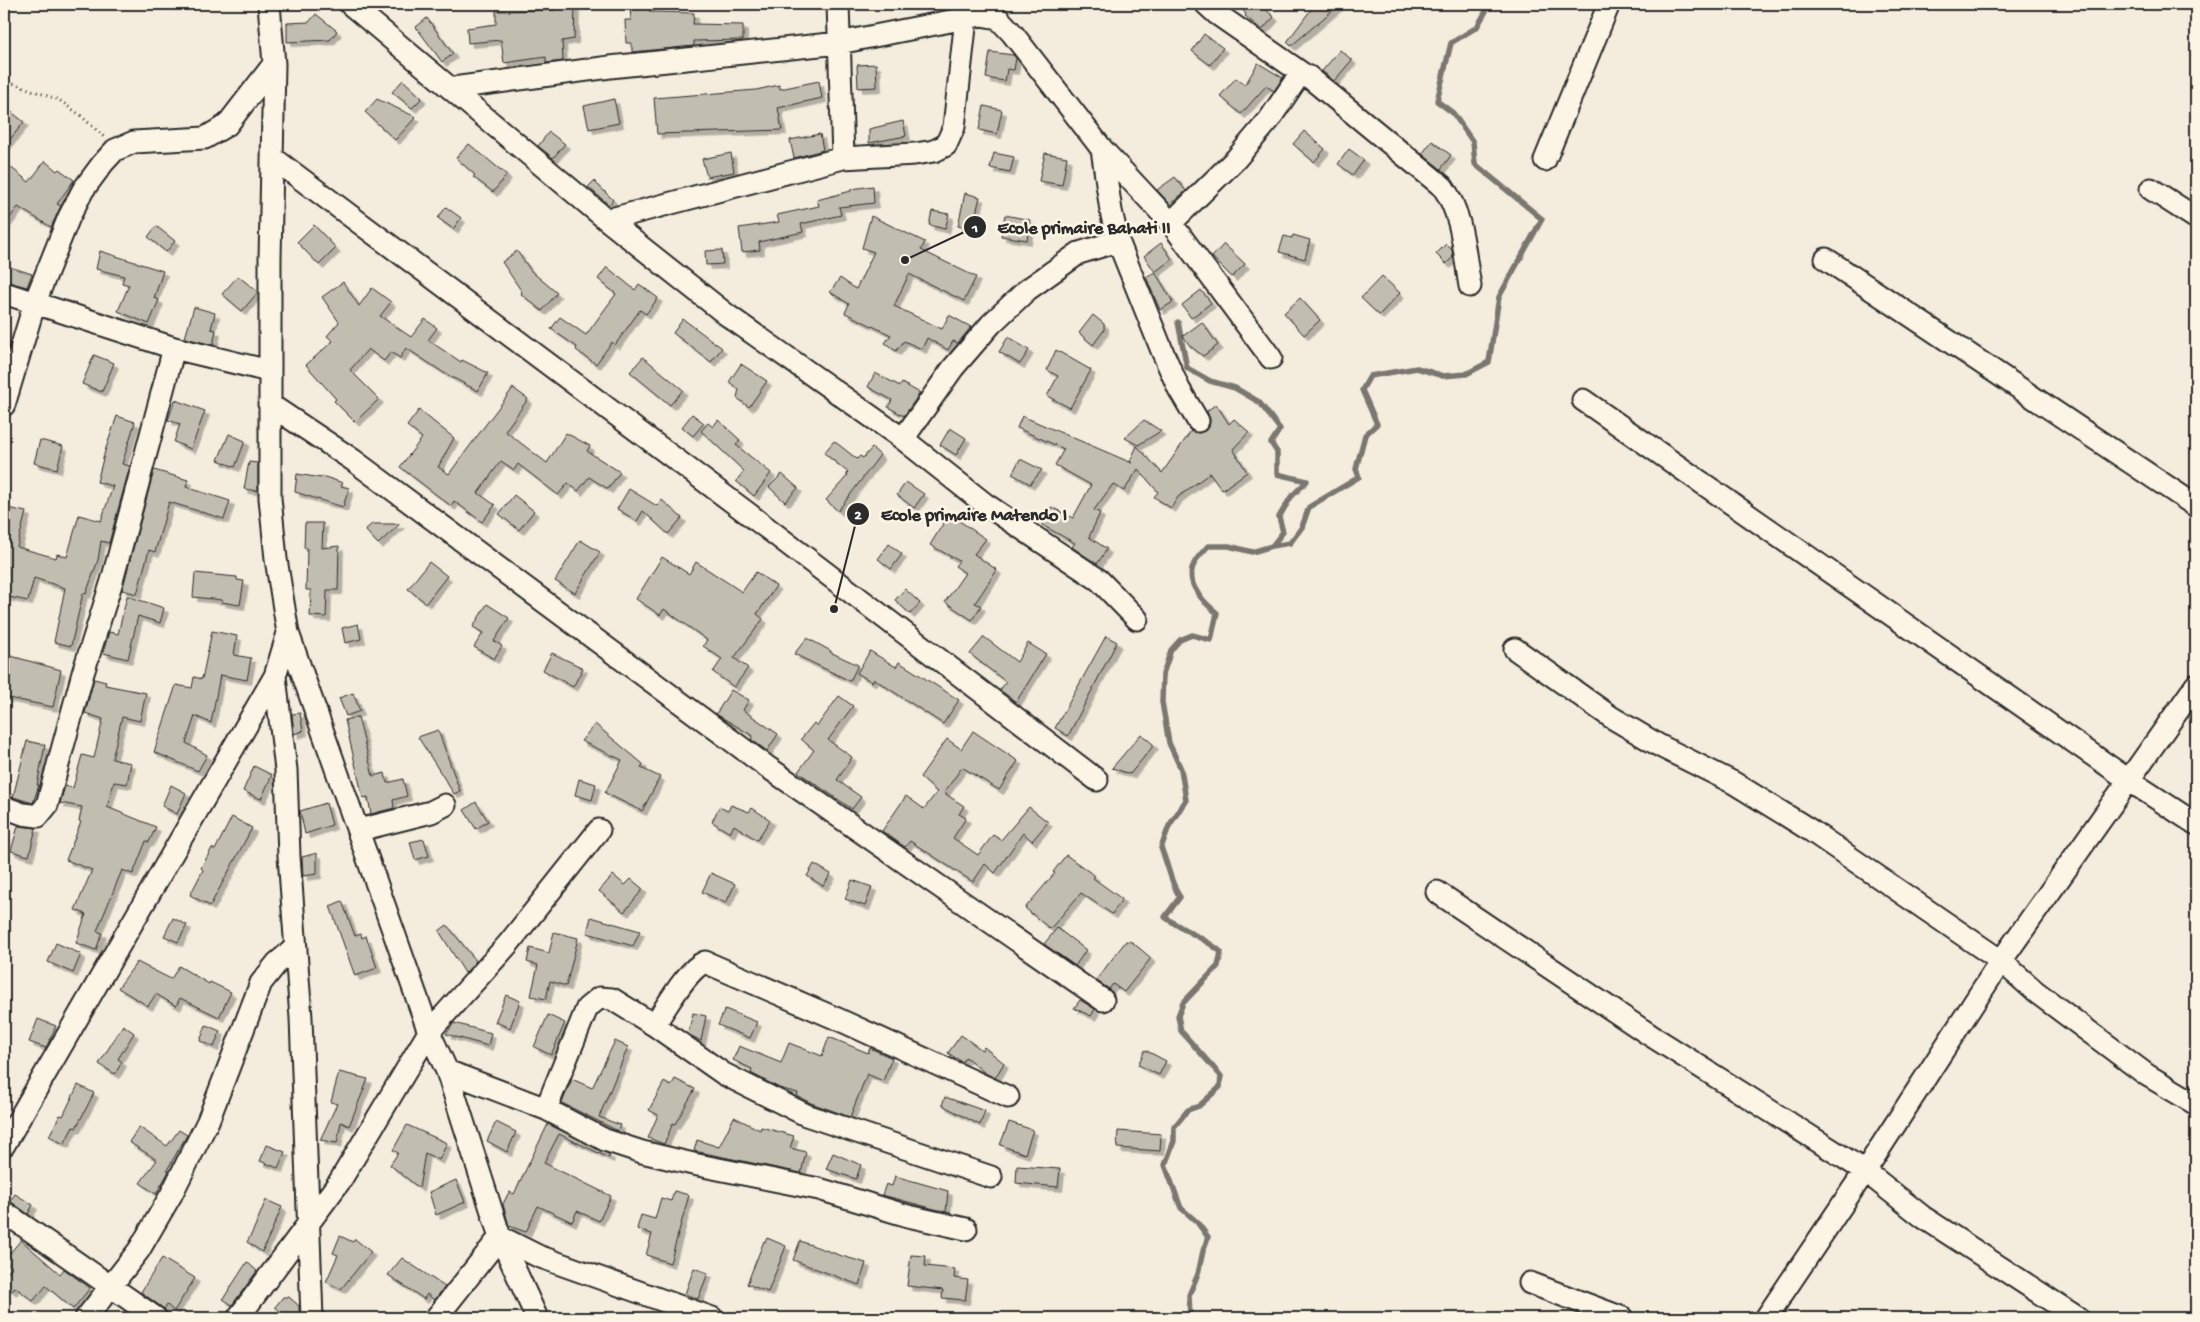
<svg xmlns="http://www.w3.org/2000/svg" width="2200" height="1322" viewBox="0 0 2200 1322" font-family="'Gochi Hand',sans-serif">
  <defs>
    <filter id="shadow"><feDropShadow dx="4.5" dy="4.5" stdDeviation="0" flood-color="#0004"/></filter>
  </defs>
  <rect width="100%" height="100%" fill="#f4edde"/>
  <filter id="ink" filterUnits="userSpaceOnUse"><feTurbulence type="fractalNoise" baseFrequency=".02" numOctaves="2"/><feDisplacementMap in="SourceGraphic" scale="10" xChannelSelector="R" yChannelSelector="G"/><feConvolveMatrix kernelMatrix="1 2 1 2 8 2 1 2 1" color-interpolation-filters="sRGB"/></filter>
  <g filter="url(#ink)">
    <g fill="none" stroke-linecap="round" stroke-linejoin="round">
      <path stroke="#7a7771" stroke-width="5.5" d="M1178 322 1187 368 1210 381 1235 388 1259 402 1280 429 1271 443 1277 452V474L1307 481 1291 497 1279 517 1283 532 1272 546 1252 552 1229 546H1208C1204 551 1198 556 1195 562 1183 582 1202 601 1217 613L1211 640 1192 635 1180 640 1171 650 1163 674 1162 702 1169 743 1181 769 1186 800 1169 826 1161 848C1167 861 1172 887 1180 897L1165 917C1183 931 1204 937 1221 952L1218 966 1183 1003 1178 1016 1181 1031 1221 1076 1220 1087 1199 1106 1188 1110 1174 1127V1141L1165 1165 1181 1208 1197 1222 1208 1237 1203 1251 1198 1274 1189 1295 1190 1318
        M1272 546 1290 543 1302 527 1309 507 1359 477 1356 469 1365 435 1377 424 1362 390 1370 376 1417 368 1443 376 1466 374 1489 362 1499 297 1542 219 1475 164 1473 142 1453 113 1437 101 1451 43 1477 27 1490 4"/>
    </g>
    <path fill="#c2bdb1" stroke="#2b2b2b" filter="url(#shadow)" d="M554 4H575L574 39 562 41 563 61 546 63V57L504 63 501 40 468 43 467 28 496 24V11L554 10Z
      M650 4V12L694 13 693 24 743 25V40L694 41V46L632 52V43H626L625 20H631L630 6Z
      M1240 4H1260L1274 17 1262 30 1245 16 1246 15Z
      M1315 4H1340L1291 46 1287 42Z
      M316 14 337 31 330 40 287 42V23L309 22Z
      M427 18 453 54 442 62 416 27Z
      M1204 34 1223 48 1210 65 1192 51Z
      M1340 50 1352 60 1334 81 1322 71Z
      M990 52 1013 55 1016 58 1014 70 1007 69 1005 81 986 78Z
      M1258 63 1283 78 1274 91 1266 86 1241 114 1220 96 1236 78 1245 85Z
      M876 64 877 87 858 88 857 65Z
      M403 80 422 98 412 108 392 92Z
      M819 81 822 98 778 108 782 130 657 134 654 98 756 90 779 85 780 89Z
      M377 99 416 117 395 140 365 112Z
      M614 99 619 123 589 129 584 106Z
      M4 106 24 122 4 147Z
      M984 106 1002 110 997 134 979 130Z
      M903 121 906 136 869 143V129Z
      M1304 131 1325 149 1314 162 1293 144Z
      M549 132 565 144 553 158 538 146Z
      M820 134 823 150 794 158 790 140Z
      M1432 141 1451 155 1441 169 1422 154Z
      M469 144 507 175 493 192 473 177 475 175 456 158Z
      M1349 149 1364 160 1353 175 1338 164Z
      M731 153 734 172 707 177 702 159Z
      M994 153 1014 157 1010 172 990 168Z
      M1045 153 1067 157 1062 185 1039 181Z
      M45 161 57 171 59 169 74 180 57 204 61 206 51 227 18 207 4 225V162L29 182Z
      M1175 177 1186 191 1170 204 1157 190Z
      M594 181 613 200 609 205 588 187Z
      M873 186 874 203 839 207 841 215 801 224 803 232 759 242 760 250 742 252 739 228 779 222 777 215 819 206 817 200 851 191V189Z
      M965 193 980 197 972 230 958 226Z
      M446 207 461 218 453 229 438 218Z
      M932 211 949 214 945 229 929 225Z
      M1005 215 1030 220 1027 240 1001 236Z
      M871 216 925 242 921 250 976 277 964 301 909 274 894 306 942 329 949 315 971 327 958 343 953 341 948 350 927 338 922 349 904 341 896 351 885 343 891 335 845 313 849 304 830 292 840 278 856 289 874 252 862 248Z
      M314 225 336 248 319 265 297 242Z
      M156 226 175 241 166 252 148 237Z
      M1293 235 1310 240 1305 259 1279 252 1284 236 1292 238Z
      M1161 243 1172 259 1155 272 1144 256Z
      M1224 244 1245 264 1232 277 1212 257Z
      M1446 244 1452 250 1453 257 1446 264 1436 254Z
      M722 250 723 264 706 265 705 251Z
      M100 251 163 271 154 298 159 300 149 324 118 311 129 285 122 283 124 276 96 269Z
      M517 251 531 271 557 293 542 311 521 294 522 292 502 262Z
      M4 265 32 274 27 287 4 281Z
      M607 267 635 290 639 284 658 298 646 314 640 310 615 345 612 342 596 364 576 350 577 347 551 329 560 317 586 335 616 294 598 279Z
      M1155 272 1173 302 1160 310 1146 277Z
      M238 276 258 292 242 311 222 294Z
      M1382 276 1400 293 1379 315 1361 298Z
      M343 282 359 306 372 288 391 302 380 316 411 337 425 319 437 328 428 340 461 362 462 360 488 373 478 391 444 373 406 348 400 358 391 352 384 361 368 349 350 370 379 399 355 422 334 401 336 399 306 365 333 341 327 336 339 322 322 297Z
      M1201 290 1211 303 1191 318 1182 305Z
      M1300 298 1320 320 1304 335 1284 313Z
      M194 307 215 313 211 329 216 330 213 345 185 338Z
      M1093 315 1104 324V330L1093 345 1079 333Z
      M683 319 722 348 711 362 673 333Z
      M1202 322 1218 345 1203 356 1190 346 1183 336Z
      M1008 337 1029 350 1020 364 999 352Z
      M1056 350 1091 370 1070 408 1047 396 1058 376 1047 370Z
      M94 355 114 363 102 392 82 384Z
      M643 357 683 390 670 405 630 372Z
      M741 364 767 381 749 407 737 398 739 389 729 382Z
      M875 373 900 386 902 383 920 393 904 416 888 407 892 400 868 387Z
      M513 388 528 399 505 431 547 463 566 433 590 446 587 451 620 472 608 489 589 477 578 491 568 483 558 495 518 464 514 470 501 461 478 493 495 505 482 522 454 501 451 506 400 467 422 438 407 426 419 410 454 438 438 467 449 474Z
      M175 400 205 411 191 449 174 442 180 424 168 420Z
      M1216 404 1229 424 1234 419 1249 432 1233 449 1247 472 1222 490 1210 473 1178 497 1171 508 1154 497 1158 492 1138 469 1124 491 1113 484 1094 510 1100 513 1089 537 1107 549 1097 564 1072 547 1075 543 1042 525 1051 507 1073 518 1091 485 1055 465 1064 449 1017 428 1022 416 1132 463 1130 461 1137 446 1162 473 1191 431 1199 433 1209 428 1210 420 1207 411Z
      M692 414 704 423 693 436 682 427Z
      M117 416 135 422 122 464 130 466 109 543 101 541 98 560 86 594 83 593 71 646 54 642 65 588 34 578 28 601 4 596V507L26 512 17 547 56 558 57 554 67 557 79 515 101 521 113 486 97 482 105 451Z
      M718 420 740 440 736 445 771 473 754 496 736 481 744 471 701 431 708 423 713 427Z
      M1144 420 1161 431 1138 445 1125 438Z
      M950 428 966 438 956 455 940 445Z
      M229 434 245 441 235 467 218 460Z
      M40 440 63 446 57 469 34 463Z
      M834 441 857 459 860 456 863 458 872 448 880 455 838 511 826 500 848 475 846 474 848 472 824 453Z
      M1020 459 1042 470 1030 484 1012 474Z
      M249 462 258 463V491L244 489Z
      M154 470 188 480 186 487 230 501 224 519 169 502 155 552 149 550 137 594 122 590Z
      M297 474 321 478 322 476 343 483 341 486 349 488 343 507 295 492Z
      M782 474 798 488 785 502 769 487Z
      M906 482 924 494 914 508 897 495Z
      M629 489 657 506 662 500 682 518 668 534 643 511 637 521 617 509Z
      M514 495 534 511 519 530 499 514Z
      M949 514 986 539 974 554 997 570 975 603 981 606 972 620 945 602 965 573 955 566 959 561 930 545Z
      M305 523H323L322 548 339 546 338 590H327L326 617 310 616 311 590H306L307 548H304Z
      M372 524H400L378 544 365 530Z
      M580 540 600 552 575 593 555 581Z
      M889 544 902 554 891 569 878 559Z
      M662 557 689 574 696 562 742 592 756 572 776 586 757 614 763 619 734 658 748 668 734 687 713 672 722 659 703 646 707 640 664 609 660 615 636 599Z
      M429 562 447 576 426 603 408 589Z
      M195 573 237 577V580L244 581 240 605 221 602 222 600 193 597Z
      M905 589 920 603 910 614 895 600Z
      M127 596 164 608 160 623 138 616 128 659 103 653 109 632 118 634Z
      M487 604 509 618 494 641 502 646 494 659 474 647 483 633 473 627Z
      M358 624 361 639 345 643 342 628Z
      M212 631 237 636 234 655 251 658 247 680 220 675 211 723 195 716 186 743 207 755 198 771 154 752 176 685 192 688 194 677 202 679Z
      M1106 636 1117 642 1068 736 1055 728Z
      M984 637 1017 662 1028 643 1046 654 1016 702 1000 690 1006 682 970 654Z
      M807 638 831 651 830 652 858 665 850 681 794 654Z
      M870 651 896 667 899 662 959 700 943 724 874 679 872 682 857 673Z
      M552 653 583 668 573 687 543 670Z
      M4 654 61 670 53 707 4 697Z
      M94 679 106 682 105 685 146 693 140 721 122 717 112 759 131 763 127 784 114 782 107 807 156 827 149 842 146 841 133 874 122 870 97 931 102 933 96 950 76 943 86 914 75 910 92 870 66 860 81 822 79 821 82 807 60 803 65 786 73 788 82 755 94 758 103 719 85 713Z
      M731 690 749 700 743 710 778 734 767 751 751 739 753 736 716 714Z
      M353 693 360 711 346 716 339 698Z
      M839 696 853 706 828 740 852 757 837 780 861 797 852 809 798 772 814 750 801 739 814 723 817 726Z
      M300 713 303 731 294 734 292 714Z
      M358 717 373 776 385 773 387 783 403 779 407 796 393 800 394 808 371 814 368 797 363 798 345 720Z
      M595 724 643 764 641 768 660 777 642 811 605 793 622 760 581 741Z
      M438 730 460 791 454 794 418 737Z
      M973 731 1018 761 999 790 962 767 944 793 964 806 959 814 966 818 953 838 978 855 993 835 1001 840 1029 807 1048 822 1032 841 1023 833 995 873 985 864 973 882 910 841 905 847 882 831 906 796 924 809 937 792 920 777 947 739 961 749Z
      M1141 734 1154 745 1130 774 1112 768Z
      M27 741 45 745 37 785H39L33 803 13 797Z
      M254 766 272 775 261 799 243 791Z
      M579 779 596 784 592 800 575 795Z
      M171 785 186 793 177 814 162 806Z
      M476 802 488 821 476 829 464 810Z
      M326 803 332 825 305 834 300 811Z
      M731 805 749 812 752 808 770 820 757 840 734 825 730 833 712 822 719 807 728 811Z
      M232 817 252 828 210 906 190 895 203 870 201 868 212 848 215 850Z
      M18 826 36 828 29 856 11 851Z
      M424 839 429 856 415 860 410 842Z
      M317 853V874L303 876 302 857Z
      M1066 855 1095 876 1093 878 1122 899 1112 914 1081 893 1050 929 1025 908 1055 873 1053 872Z
      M814 864 831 874 823 886 807 876Z
      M711 873 735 884 726 903 702 892Z
      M613 875 625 885 631 879 643 889 624 912 599 891Z
      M852 880 872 887 865 906 845 899Z
      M342 901 355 936 361 934 362 938 366 936 377 968 355 976 330 906Z
      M591 917 640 931 633 946 587 933Z
      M173 918 187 925 178 942 164 936Z
      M447 925 476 961 465 973 439 931Z
      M1057 928 1086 950 1075 966 1044 944Z
      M554 932 578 938 566 986 550 981 546 999 531 996 538 965 527 962 530 948 549 953Z
      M1126 941 1132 942 1151 958 1124 992 1113 984 1109 989 1096 980Z
      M56 943 81 954 73 973 48 962Z
      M137 962 171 979 179 966 209 984 210 982 231 992 219 1017 180 998 176 1006 156 994 148 1006 118 988Z
      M506 995 520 1001 510 1028 495 1022Z
      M1080 1000 1095 1009 1091 1016 1074 1008Z
      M725 1009 757 1022 750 1038 718 1025Z
      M693 1013 706 1016 701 1041 688 1034Z
      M548 1015 565 1023 551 1055 534 1047Z
      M38 1019 56 1026 46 1048 29 1042Z
      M454 1023 491 1033 488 1046 446 1034Z
      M123 1025 134 1033 118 1059 122 1062 115 1074 99 1064Z
      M206 1025 220 1031 214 1047 200 1041Z
      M961 1035 982 1050 984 1047 1004 1063 995 1078 985 1073 966 1057 962 1062 948 1053Z
      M829 1037 868 1053 870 1048 892 1058 883 1081 867 1074 850 1117 811 1103 797 1096 798 1093 779 1088 751 1073 752 1069 733 1060 739 1046 781 1063 789 1043 822 1056Z
      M615 1041 628 1047 599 1117 620 1125 618 1131 562 1103 572 1079 592 1088Z
      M1145 1050 1166 1061 1159 1075 1138 1065Z
      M339 1072 368 1079 349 1126 341 1122 337 1143 320 1140 337 1104 331 1102Z
      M675 1079 695 1089 675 1124 673 1123 664 1144 648 1138 658 1115 649 1110 664 1082 671 1086Z
      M78 1085 94 1093 76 1128 73 1127 64 1144 49 1136 60 1115 63 1116Z
      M945 1097 985 1111 980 1125 942 1105Z
      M734 1117 760 1130 761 1127 794 1136 790 1148 806 1152 801 1173 694 1151 697 1140 719 1147Z
      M496 1122 516 1132 507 1152 487 1141Z
      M1009 1122 1033 1130 1025 1154 1000 1145Z
      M548 1124 610 1155 609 1158 559 1134 544 1163 611 1196 599 1221 577 1211 572 1222 538 1206 526 1232 509 1226 503 1204 509 1192 514 1194Z
      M407 1125 447 1143 439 1160 425 1153 419 1188 390 1165 398 1153 393 1150Z
      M139 1127 167 1146 179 1130 187 1135 167 1170 169 1171 156 1194 140 1183 157 1160 129 1142Z
      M1118 1131 1161 1134 1160 1151 1117 1148Z
      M267 1145 285 1152 278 1168 260 1161Z
      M833 1153 861 1165 856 1179 826 1169Z
      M1017 1166 1060 1169 1058 1187 1016 1183Z
      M895 1176 948 1191 946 1212 882 1195 886 1184 892 1186Z
      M456 1180 465 1202 436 1215 429 1192Z
      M674 1191 689 1195 670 1263 646 1255 652 1234 637 1229 641 1215 655 1219 661 1198 671 1201Z
      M15 1194 33 1205 28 1214 10 1201Z
      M266 1200 282 1207 262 1252 247 1242 253 1231Z
      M340 1236 353 1242 355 1239 371 1252 341 1289 326 1282 338 1255 333 1253Z
      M767 1238 786 1246 768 1292 747 1284 764 1241 765 1242Z
      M21 1240 60 1274 64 1269 90 1288 73 1309 46 1286 33 1301 15 1287 12 1291 4 1284V1277L12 1267 4 1260Z
      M800 1241 842 1256 866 1263 859 1285 793 1260Z
      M911 1255 926 1256 925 1266 955 1269 954 1278 968 1280 965 1300 942 1298 943 1290 907 1286Z
      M162 1258 195 1278 174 1311 167 1305 164 1309 141 1292Z
      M402 1258 445 1287 434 1300 427 1294 424 1299 388 1275Z
      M247 1262 257 1271 232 1305 223 1299Z
      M694 1268 708 1273 698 1299 685 1294Z
      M283 1297H289L299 1306V1312L294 1318H288L275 1307Z"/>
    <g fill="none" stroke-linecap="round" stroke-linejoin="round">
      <defs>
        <path id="street" d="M269 4 274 64 270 259V498L276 559 288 633 429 1032 447 1071 500 1237 537 1318
          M350 4 607 220 727 315 903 439 985 504 1099 580 1137 619
          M838 4 843 158
          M1206 4 1217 14 1303 74
          M453 88 610 67 839 43 981 15 998 18 1012 33 1102 149 1171 223 1271 358
          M1102 149 1111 211 1118 241 1163 353 1179 389 1198 421
          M273 158 746 512 1097 780
          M1545 160 1609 4
          M2151 189 2196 218
          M607 220 843 158 915 154 934 151 946 145 954 127 966 18
          M1171 223 1236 159 1269 120 1298 77 1303 74 1309 77 1443 187C1463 215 1464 253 1470 286
          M1826 259 2196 506
          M4 293 174 348 269 371
          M1583 400 2130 781 2196 824
          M269 404 353 460 766 766 1103 1000
          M4 405 35 302 69 217 83 190 103 163 115 150 134 142 205 138 227 125 274 64
          M903 439 953 368 991 324 1027 290 1079 253 1118 241
          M1515 649 1611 717 1660 746 1734 783 1810 830 2001 961 2036 992 2147 1075 2196 1104
          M275 676 286 770 289 856 301 1018 312 1318
          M4 807 23 814 38 816 47 805 83 673 112 581 174 348
          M359 830 431 812 445 805
          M1437 892 1650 1035 1865 1171 1923 1217 2078 1318
          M654 1025C666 1008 687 969 705 962L842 1021 1008 1097
          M447 1071 546 1109 605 1140 642 1152 693 1164 819 1189 908 1216 966 1229
          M546 1109 587 1008 599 998 612 999 654 1025 724 1074 806 1115 991 1177
          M4 1145 275 676 288 633
          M4 1212 156 1318
          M1530 1283 1623 1318
          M86 1318 139 1250 171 1195 208 1121 261 983 277 963 296 947
          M238 1318 340 1181 429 1032 509 943 599 830
          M436 1318 500 1237 538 1256 712 1318
          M1766 1318 1865 1171 2001 961 2196 685"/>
      </defs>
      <use href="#street" stroke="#2b2b2b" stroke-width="25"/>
      <path stroke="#2b2b2b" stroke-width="3" stroke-dasharray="1 4" stroke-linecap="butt" d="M4 80 59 100 80 115 104 137"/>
      <use href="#street" stroke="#fcf5e5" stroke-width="21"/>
    </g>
  </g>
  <path fill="none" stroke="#2b2b2b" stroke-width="2" d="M905 260L975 227M834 609L858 514"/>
  <g fill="#2b2b2b" stroke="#fcf5e5" stroke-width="2">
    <circle cx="905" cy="260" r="5"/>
    <circle cx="834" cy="609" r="5"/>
    <circle cx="975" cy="227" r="12"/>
    <circle cx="858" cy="514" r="12"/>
  </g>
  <g font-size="15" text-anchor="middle" font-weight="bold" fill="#fff">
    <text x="975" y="232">1</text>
    <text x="858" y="519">2</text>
  </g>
  <g font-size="18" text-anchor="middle" font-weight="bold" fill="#2b2b2b" stroke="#fcf5e5" stroke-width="5" stroke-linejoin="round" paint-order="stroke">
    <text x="1084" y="233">Ecole primaire Bahati II</text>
    <text x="974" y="520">Ecole primaire Matendo I</text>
  </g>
  <rect width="2200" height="1322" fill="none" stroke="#fcf5e5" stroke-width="20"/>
  <rect x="10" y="10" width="2180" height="1302" fill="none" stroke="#2b2b2b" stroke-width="2" filter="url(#ink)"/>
</svg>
